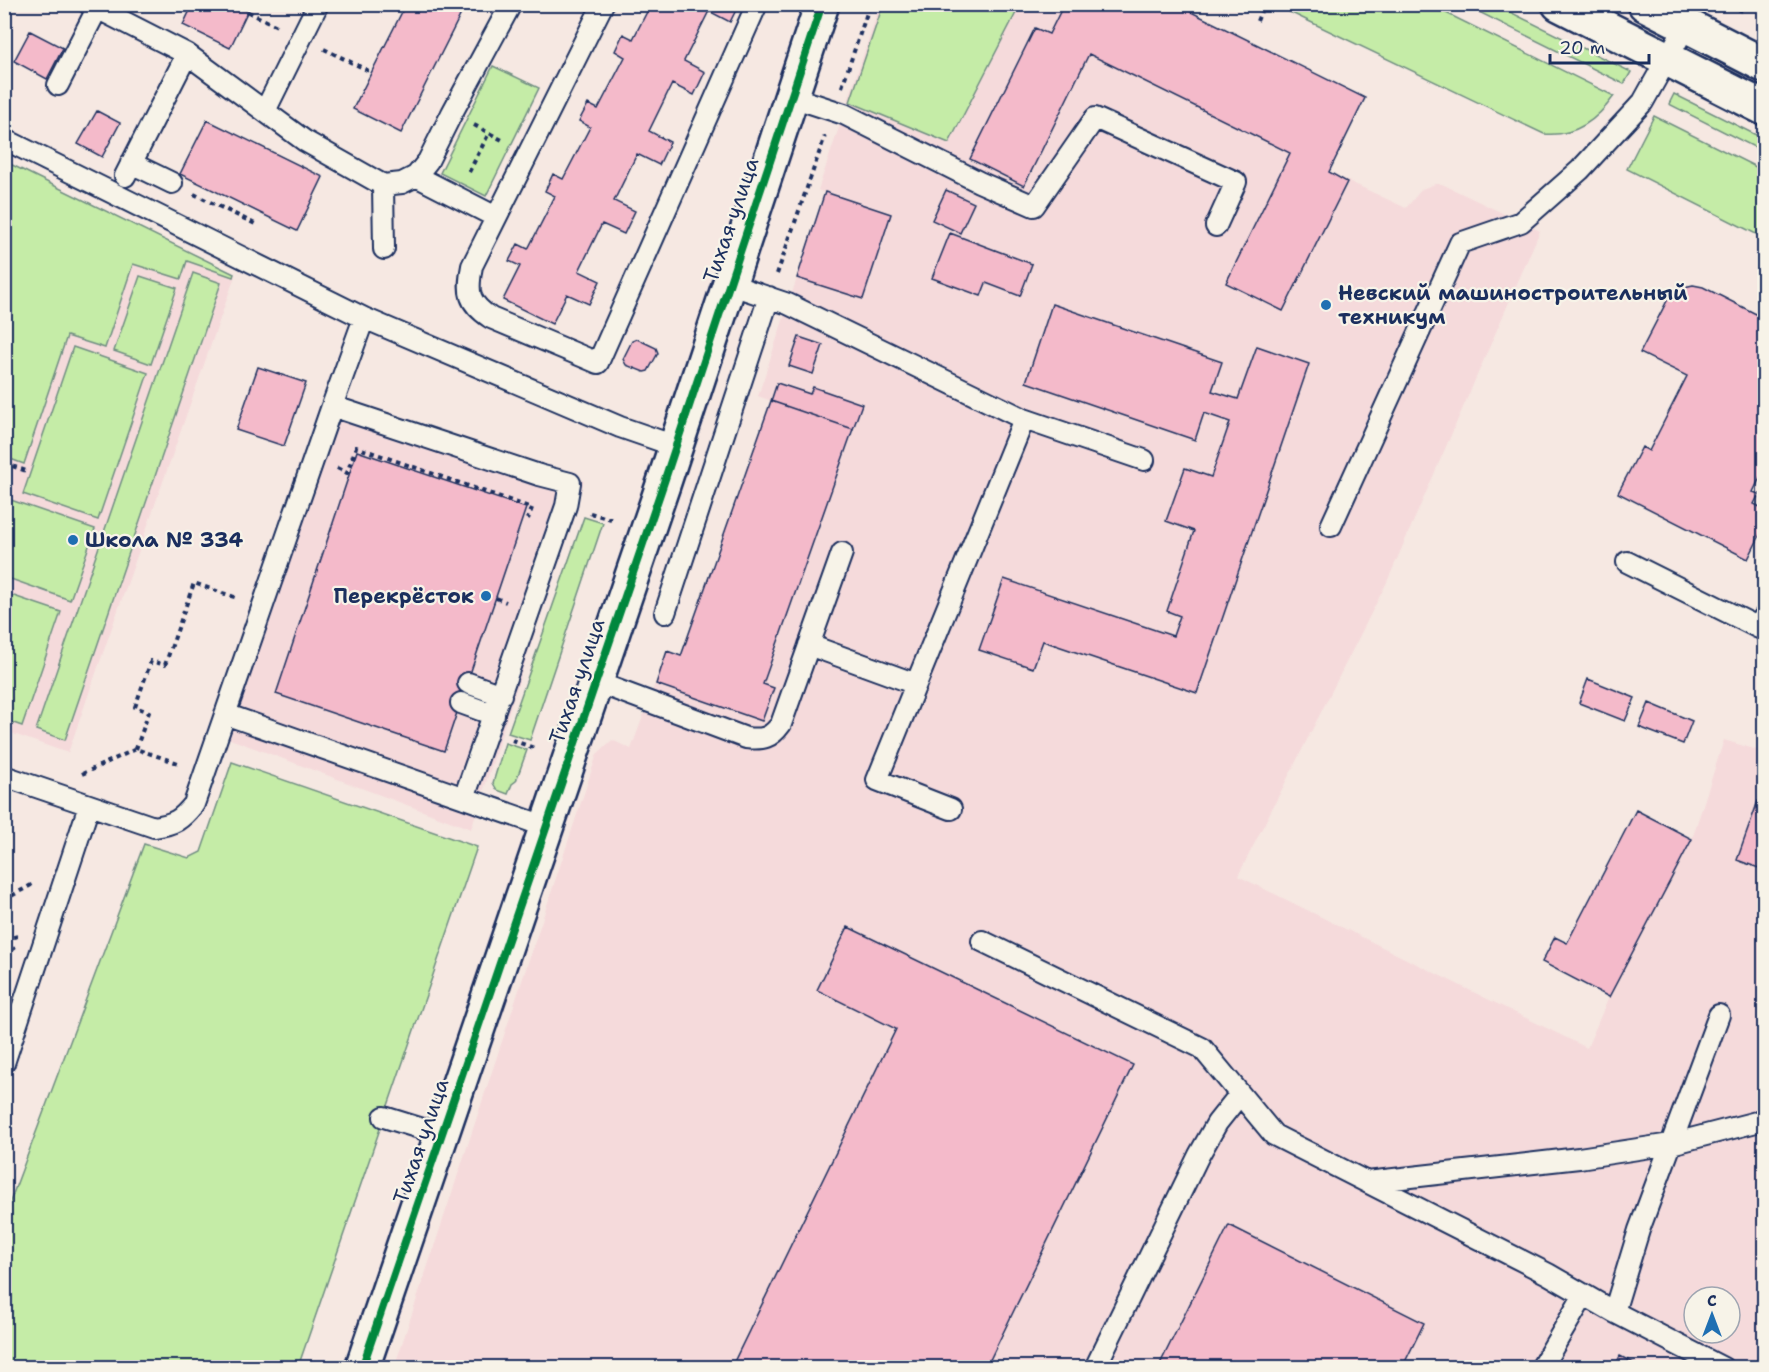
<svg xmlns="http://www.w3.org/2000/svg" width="1769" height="1372" viewBox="0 0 1769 1372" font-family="'Shantell Sans',sans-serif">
  <rect width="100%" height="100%" fill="#f6e8e2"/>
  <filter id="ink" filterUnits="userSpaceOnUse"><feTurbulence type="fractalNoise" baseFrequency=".0167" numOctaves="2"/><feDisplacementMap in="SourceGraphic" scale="12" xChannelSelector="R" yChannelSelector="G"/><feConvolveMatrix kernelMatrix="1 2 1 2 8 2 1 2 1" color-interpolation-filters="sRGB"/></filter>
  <g filter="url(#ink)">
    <path fill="#f5dadb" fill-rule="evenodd" d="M880 5H1175L1365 98 1329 172 1406 208 1422 189 1435 184H1442L1540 231 1387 582 1238 876 1587 1048 1609 997 1692 839 1724 740 1764 752V1367L394 1368 597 754 612 740 631 749 667 651 681 656 771 401 758 396 825 193 818 190ZM1694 1297H1730V1333H1694Z
      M4 162 235 276 68 753 5 731Z
      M326 397 584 481 471 829 214 733Z"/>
    <path fill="#c5eca7" stroke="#708e82" stroke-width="1.5" d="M883 5H1020L949 143 850 102Z
      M1275 5H1430L1614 96C1597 120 1574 137 1544 134Z
      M1465 5H1496L1631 72 1624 84Z
      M493 66 539 88 486 196 440 173Z
      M1674 94 1764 139V152L1669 104Z
      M1654 116 1764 171V238L1627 169Z
      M4 161 234 274 233 277 187 261 181 279 133 264 105 348 67 336 24 464 5 457Z
      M193 273 221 283 65 740 36 730Z
      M140 276 177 288 151 364 114 351Z
      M73 347 148 373 98 520 23 494Z
      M5 498 95 529 70 600 5 577Z
      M584 517 603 523 530 740 508 733Z
      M5 593 61 612 22 726 5 720Z
      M505 743 527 750 516 781 512 784 508 794 497 790 493 783Z
      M232 762 477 847 298 1367H5L4 1218 144 844 189 858 201 852Z"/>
    <path fill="#f4baca" stroke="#1b2f5e" stroke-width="1.5" d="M193 4H251L230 48 183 25Z
      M406 4H466L401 133 353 109Z
      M651 4H739L730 22 709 11 684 61 705 72 694 95 672 84 649 131 670 142 659 165 637 154 614 201 635 211 624 234 602 224 579 271 600 281 589 304 567 294 552 324 503 300 520 266 509 261 518 244 528 249 555 196 545 191 553 174 563 179 590 127 579 121 588 104 598 109 625 57 615 51 623 34 633 39Z
      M1064 4H1175L1365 98 1329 172 1347 182 1283 311 1226 283 1290 153 1089 54 1024 186 970 159 1035 28 1049 34Z
      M30 31 63 48 47 79 14 61Z
      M97 111 120 123 102 157 78 144Z
      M207 120 323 177 297 231 180 174Z
      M946 190 974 203 960 233 932 220Z
      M825 192 891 214 863 299 797 278Z
      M950 233 1032 264 1020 296 986 283 981 296 932 278Z
      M1693 285 1703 287 1764 318V469L1753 492 1759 494 1754 504 1764 509V527L1748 559 1618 493 1642 447 1649 451 1687 376 1640 353 1669 297 1684 287Z
      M1052 304 1222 362 1212 391 1238 399 1257 346 1309 364 1197 693 1043 641 1033 668 979 650 1004 579 1173 636 1180 616 1167 611 1194 531 1166 521 1185 468 1211 477 1230 422 1204 413 1195 440 1026 382Z
      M799 337 823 345 813 374 789 366Z
      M637 339 656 348 658 353 648 371 644 372 626 365 623 359 632 341Z
      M258 367 306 383 284 446 236 430Z
      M777 383 810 394 813 387 862 404 853 429 771 401Z
      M771 401 853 429 763 684 774 688 762 721 656 684 667 651 681 656Z
      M357 451 526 508 444 751 276 694Z
      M1588 679 1635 698 1625 721 1579 703Z
      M1649 703 1692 721 1683 744 1639 727Z
      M1758 801 1764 803V870L1737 860Z
      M1636 810 1692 839 1609 997 1542 962 1555 937 1567 943Z
      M848 927 1133 1065 986 1368H731L896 1029 817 990Z
      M1229 1225 1424 1323 1402 1368H1158Z
      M1620 1356 1643 1368H1614Z"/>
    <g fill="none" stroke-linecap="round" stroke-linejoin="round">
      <defs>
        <path id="lane" d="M89 4 187 54 305 141 383 185 402 183 416 176 428 161 452 113 511 4
          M603 4 472 266C467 293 468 303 491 318L598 363 757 4
          M58 85 97 9
          M792 97 844 114 979 182 1034 206 1095 118 1236 182 1216 226
          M265 111 318 4
          M4 139 364 318 332 406
          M131 163 172 183
          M125 176 187 54
          M416 176 496 217
          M383 185 384 249
          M729 284 788 304 1024 419 1144 460
          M364 318 620 427 675 446
          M1331 526 1460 243 1521 222 1580 170 1643 102 1686 25
          M1627 562 1759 628 1764 617
          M665 613 769 297
          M809 645 916 684
          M596 682 746 738C763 740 771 738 781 724L842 553
          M468 683 501 695
          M461 703 494 715
          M225 714 547 827
          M4 776 154 827C175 824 181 820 194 804L332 406 539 475 570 483 566 506 464 798
          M951 809 877 780 1024 419
          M982 941 1202 1048 1274 1135 1548 1274 1614 1312 1723 1368
          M4 1063 89 806
          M384 1117 442 1135
          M1367 1182 1579 1158 1671 1144 1764 1120
          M1614 1312 1639 1230 1719 1015
          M1095 1368 1199 1155 1217 1123 1240 1094
          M1541 1368 1584 1295"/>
        <path id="street" d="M362 1368 664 482 822 4"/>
        <path id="secondary" d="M1559 4 1764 108
          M1645 4 1764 65"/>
      </defs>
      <use href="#lane" stroke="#1b2f5e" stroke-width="24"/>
      <use href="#street" stroke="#1b2f5e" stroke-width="38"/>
      <use href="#secondary" stroke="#1b2f5e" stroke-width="38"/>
      <path stroke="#1b2f5e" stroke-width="4" stroke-dasharray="4.5 4.5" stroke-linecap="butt" d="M248 12 277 26
        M1740 12 1742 4
        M1257 21 1264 4
        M324 49 371 72
        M842 87 870 4
        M474 125 504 141
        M469 172 489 133
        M194 194 255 224
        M777 274 825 136
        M4 463 26 471
        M337 468 347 473 356 447 532 508 528 519
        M590 513 611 519
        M496 598 506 602
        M512 740 534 748
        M136 749 149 712 135 707 151 661 165 665 194 583 237 598
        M82 774 136 749 181 764
        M4 900 35 883
        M4 939 18 936
        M4 946 15 949"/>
      <use href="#lane" stroke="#f7f3e8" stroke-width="20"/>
      <use href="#street" stroke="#f7f3e8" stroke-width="33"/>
      <use href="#secondary" stroke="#f7f3e8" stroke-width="33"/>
      <defs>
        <path id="cycleway" d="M362 1368 664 482 822 4"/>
      </defs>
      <use href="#cycleway" stroke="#f7f3e8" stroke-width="11"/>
      <use href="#cycleway" stroke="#00873e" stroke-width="8"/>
    </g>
  </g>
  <g fill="#1f6fb2" stroke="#f7f3e8" stroke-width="2">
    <circle cx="1326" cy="305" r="6"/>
    <circle cx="73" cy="540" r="6"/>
    <circle cx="486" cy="596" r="6"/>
  </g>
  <g text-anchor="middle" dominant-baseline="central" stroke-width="4.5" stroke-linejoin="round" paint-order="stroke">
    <g font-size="21" fill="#1b2f5e" stroke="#f7f3e8">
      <text transform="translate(731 220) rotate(-71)">Тихая улица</text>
      <text transform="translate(577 681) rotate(-71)">Тихая улица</text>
      <text transform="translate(421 1141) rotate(-71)">Тихая улица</text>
    </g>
    <g font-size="21" font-weight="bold" fill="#1b2f5e" stroke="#f7f3e8" text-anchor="start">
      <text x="1338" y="293">Невский машиностроительный<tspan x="1338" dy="24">техникум</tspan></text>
      <text x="85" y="540">Школа № 334</text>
      <text x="474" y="596" text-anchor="end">Перекрёсток</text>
    </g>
  </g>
  <rect width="1769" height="1372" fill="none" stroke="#f7f3e8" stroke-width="24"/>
  <rect x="12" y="12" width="1745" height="1348" fill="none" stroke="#1b2f5e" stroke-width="2" filter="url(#ink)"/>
  <g transform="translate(1712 1315)"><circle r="28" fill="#f7f3e8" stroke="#9fa5b1" stroke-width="1.5"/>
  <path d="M0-4.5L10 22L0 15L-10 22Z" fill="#1f6fb2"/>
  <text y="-9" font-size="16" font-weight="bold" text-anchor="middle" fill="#1b2f5e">С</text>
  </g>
  <path d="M1550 54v9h99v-9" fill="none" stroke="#1b2f5e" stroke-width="3"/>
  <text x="1559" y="54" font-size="18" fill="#1b2f5e" stroke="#f7f3e8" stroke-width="4.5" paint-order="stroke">20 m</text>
</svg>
